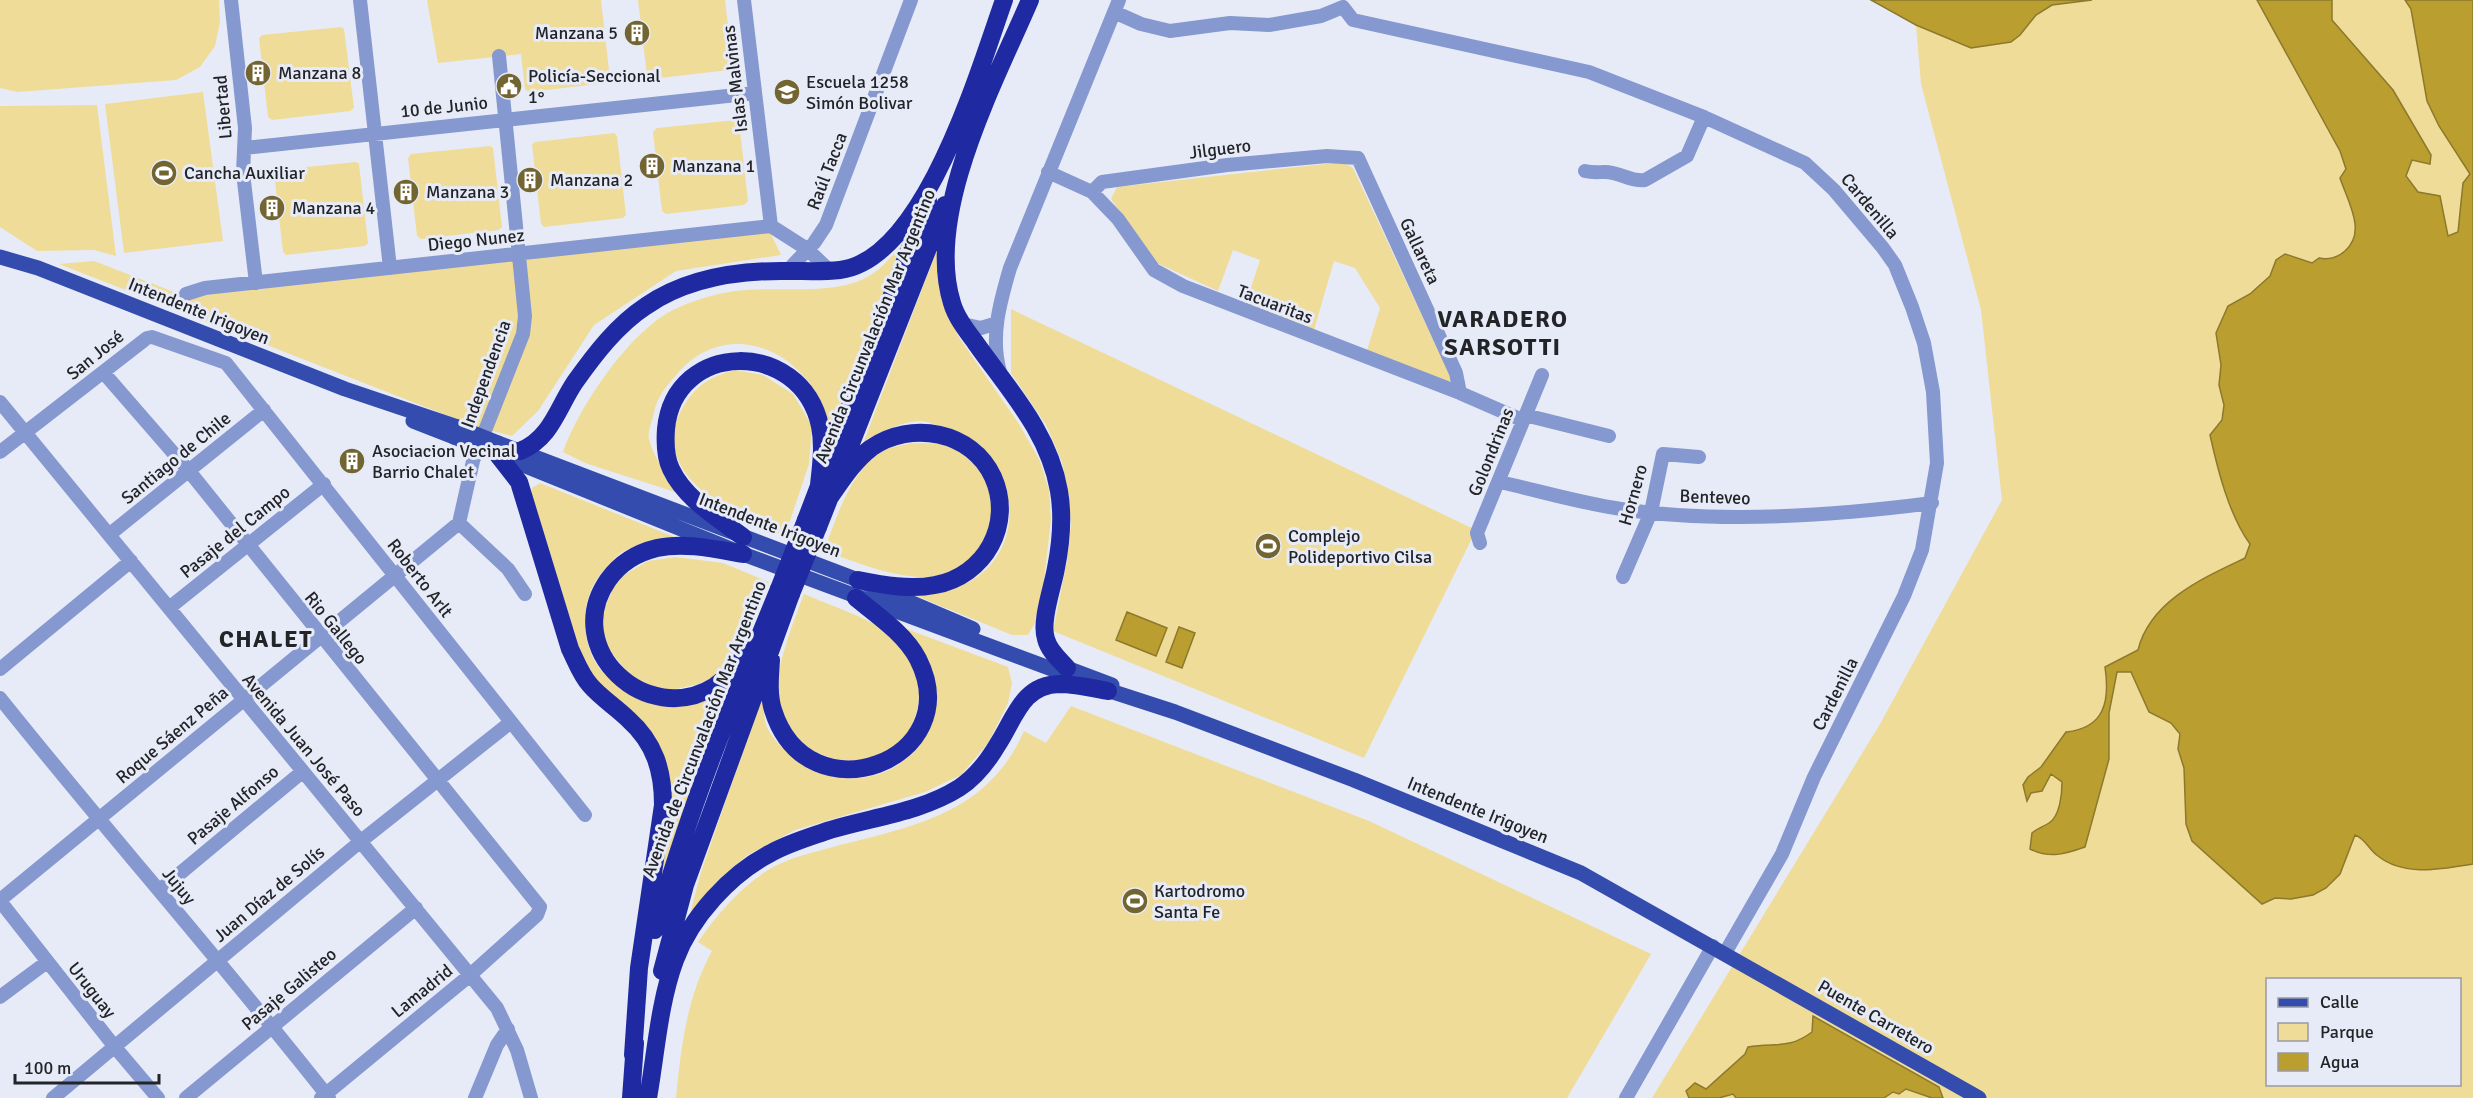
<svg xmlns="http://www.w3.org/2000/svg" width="2473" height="1098" viewBox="0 0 2473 1098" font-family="Signika,sans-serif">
  <rect width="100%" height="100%" fill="#e7ebf7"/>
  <path fill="#efdc98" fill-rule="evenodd" d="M0 0H219L220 22 215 46 200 67 176 80 17 92 0 88Z
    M427 0H601L610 79 607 83 529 92 525 89 521 54 438 63Z
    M638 0H725L733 67 729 70 651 79 647 76Z
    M2092 0H2473V1098H1652L1880 724 2002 500 1981 310 1921 84 1916 25 1971 48 2020 35 2036 15 2052 5ZM2268 980H2460V1084H2268Z
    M341 27 344 29 354 108 350 111 272 120 268 117 259 38 262 35Z
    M203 92 223 241 124 253 105 104Z
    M97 105 116 256 94 250 37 251 0 227V106Z
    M736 120 739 122 748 201 744 205 666 214 662 211 653 132 657 128Z
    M614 133 617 136 626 215 623 218 544 227 541 224 532 145 535 142Z
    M490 146 493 148 502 227 499 230 421 239 417 236 408 158 411 154Z
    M356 162 359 164 368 243 365 246 286 255 283 252 274 173 277 170Z
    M1343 162 1353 168 1452 380 1446 382 1367 350 1380 308 1355 268 1334 261 1314 330 1246 303 1260 260 1233 250 1218 291 1157 263 1111 199 1117 187Z
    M770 232 781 255 676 271 594 325 538 411 512 436 474 426 59 264 94 261 187 297Z
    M943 234 940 293 958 336 1019 424 1040 461 1049 490 1051 519 1044 580 1034 625 1028 635H1012L909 593C923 592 941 593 955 588 1037 560 1021 446 942 427 935 425 927 421 920 421 902 421 880 433 864 441Z
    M901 246 829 433C821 359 732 309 677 374 666 387 658 395 654 412 653 420 647 431 649 439 654 459 669 478 681 494L585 463 563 452C579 407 629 332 673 310 687 303 708 296 724 293 772 282 840 302 879 269 887 262 894 253 901 246Z
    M1011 309 1476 530 1364 758 1053 631 1067 561 1071 524 1068 491 1062 462 1046 425 1011 373Z
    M735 370 763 375 793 394 812 426 809 464 785 536C737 518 645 474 682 409 695 386 709 377 735 370Z
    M912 443C922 444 934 442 944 445 1020 472 999 579 921 577 888 576 854 561 824 551 836 519 853 462 889 448 896 446 905 445 912 443Z
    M540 483 682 540C661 542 642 542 624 551 616 555 610 564 604 570 583 592 580 628 592 656 605 687 659 713 692 704 704 701 717 691 729 685L659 882 665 762 655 737 596 681 581 659 531 501 532 488Z
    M676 557 723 563 769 582 739 654 718 675 698 684 667 691 635 682 603 642 601 617 617 579 648 561Z
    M804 594C831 606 874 619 895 638 910 652 920 674 919 695 915 782 797 780 778 704 771 678 794 620 804 594Z
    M896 625 1008 667 1012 683 1008 703 988 743 961 775 925 792 795 830 746 856 714 885 690 913 701 872 763 693C764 703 763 715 766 725 771 738 785 751 796 759 843 796 916 779 932 717 935 705 938 689 933 676 926 655 910 640 896 625Z
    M1071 706 1369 821 1651 954 1567 1098H676C681 1047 687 996 712 951L698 942C717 914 740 888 768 870 788 858 811 853 833 847 913 826 987 815 1024 731L1046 743Z"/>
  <path fill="#ba9e2f" stroke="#8c792d" stroke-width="1.5" d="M1871 0H2092L2052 5 2036 15 2020 35 2011 42 1971 48 1916 25Z
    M2257 0H2332V20L2393 90 2431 155 2430 164 2412 160 2406 176 2418 192 2440 196 2448 236 2458 232 2463 183 2470 174 2439 126 2427 101 2411 9 2405 0H2473V864C2442 869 2404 877 2378 856 2368 849 2366 839 2355 835L2340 874 2326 888 2313 895 2291 899 2275 898 2262 904 2192 841 2186 824 2184 768 2178 749 2180 734 2171 723 2149 712 2131 672H2117L2109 713V759L2085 847C2065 854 2050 859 2030 849L2032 833C2038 828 2043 827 2049 823 2060 816 2062 794 2062 782L2051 774 2042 791 2031 793 2027 801 2023 785 2028 777 2041 767 2066 732C2105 728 2110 701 2105 667L2138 650C2150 601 2203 578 2245 558L2250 544C2229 515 2218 471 2210 435L2222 420 2224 405 2219 385 2221 365 2216 333 2228 306 2250 294 2270 276 2276 260 2285 254 2312 263 2319 258C2329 260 2337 258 2345 251 2367 232 2348 202 2340 178L2346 169 2340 151Z
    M1127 612 1167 628 1156 656 1116 640Z
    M1179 627 1195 633 1182 668 1166 662Z
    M1813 1016 1939 1087 1943 1098H1932L1906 1089 1899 1094 1893 1092 1884 1098H1736L1733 1094 1719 1098H1689L1686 1091 1695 1083 1706 1089 1745 1054 1748 1047C1775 1042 1788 1050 1812 1032Z"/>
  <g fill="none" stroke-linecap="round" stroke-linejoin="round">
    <path stroke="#8598cf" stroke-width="14" d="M231 0 245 128 243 173 256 283
      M360 0 390 268
      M744 0 771 226
      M1114 12 1141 24 1170 31 1230 23 1269 25 1321 16 1343 7 1353 20 1589 72 1704 117 1805 163 1834 190 1883 248 1895 265 1912 307 1924 343 1933 392 1937 463 1922 550 1904 596 1814 777 1782 854 1725 953
      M245 148 755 93
      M1585 171C1593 173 1598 172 1605 172 1620 172 1631 182 1645 180L1687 156 1704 117
      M1048 172 1092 192 1118 219 1154 270 1183 286 1460 393 1522 420
      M1092 192 1102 182 1227 165 1327 156 1358 158 1456 373 1460 393
      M771 226 807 249 829 270
      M787 271 814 243 826 225 911 0
      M186 294 205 288 771 226
      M963 324 981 328 997 323
      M103 372 189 471 540 907 537 915 469 976 321 1098
      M1000 372C990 337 1000 302 1010 268L1119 0
      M0 402 497 1008 517 1050 531 1098
      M1525 415 1609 436
      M0 452 147 338 152 337 226 363 585 815
      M1500 482C1540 491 1580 503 1621 509 1721 524 1832 516 1932 503
      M459 523 473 461 523 334 525 316 499 56
      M110 534 264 410
      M1480 543 1477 533 1542 375
      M1623 577 1651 512 1663 454 1699 457
      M169 608 324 484
      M0 669 131 561
      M0 698C108 833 222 962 329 1098
      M160 890 302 772
      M0 900 459 523 508 569 525 594
      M0 901 114 1046 158 1098
      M0 997 47 962
      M53 1098 361 841 511 722
      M186 1098 416 908
      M475 1098 497 1045 508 1029
      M1626 1098 1713 946"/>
    <path stroke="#354caf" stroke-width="15" d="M0 257 38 268 345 389 458 427
      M413 421 454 437
      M498 443 858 580 973 629
      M496 454 743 554 1076 678
      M1067 668 1112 685
      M1098 687 1175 712 1354 780 1581 873 1979 1098"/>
    <path stroke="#1f2aa2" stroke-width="18" d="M1030 0C995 82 924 213 952 303 956 317 966 330 975 342 1008 389 1049 432 1059 491 1063 515 1061 543 1056 568 1053 586 1040 622 1046 639 1049 651 1059 659 1067 668
      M520 451C551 439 558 407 575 382 595 354 617 325 646 306 688 277 740 270 790 271 806 271 823 272 840 270 925 259 979 70 1004 0
      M498 455 519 482 570 649C576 661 581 675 590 685 601 698 616 707 628 719 655 743 663 771 663 805L639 968 633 1055
      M830 497C842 480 854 461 871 448 911 420 972 431 993 477 1014 524 985 576 935 585 910 590 883 585 858 580
      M806 520 928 201
      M818 527 945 205
      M743 537C718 518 685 499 671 469 665 457 665 443 666 429 674 340 801 338 820 426 824 446 821 466 819 485
      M743 554C715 549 684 542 657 548 636 553 620 563 608 580 560 649 647 729 715 686 728 677 737 666 746 653
      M771 660C770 676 768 694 773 710 808 821 969 760 918 659 905 634 877 615 856 598
      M655 930C687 813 733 701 779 589
      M662 971 685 885 791 594
      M631 1098 635 1043
      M648 1098C656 1053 659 1003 675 960 691 917 730 874 771 853 789 843 810 837 830 830 873 817 921 812 959 788 976 777 988 761 998 744 1015 718 1022 685 1059 684 1075 684 1092 688 1108 691"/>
    <path stroke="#354caf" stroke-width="15" d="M458 427 498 443
      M454 437 494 453"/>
    <path stroke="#1f2aa2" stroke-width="18" d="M779 589 806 520
      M791 594 818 527"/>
  </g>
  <defs>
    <symbol id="building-disc" viewBox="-11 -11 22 22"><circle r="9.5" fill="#736532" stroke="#e7ebf7"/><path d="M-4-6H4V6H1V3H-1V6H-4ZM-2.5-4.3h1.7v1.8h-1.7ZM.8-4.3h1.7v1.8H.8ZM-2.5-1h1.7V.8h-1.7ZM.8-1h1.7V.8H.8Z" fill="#fff"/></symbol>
    <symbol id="civic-disc" viewBox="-11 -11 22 22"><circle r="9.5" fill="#736532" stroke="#e7ebf7"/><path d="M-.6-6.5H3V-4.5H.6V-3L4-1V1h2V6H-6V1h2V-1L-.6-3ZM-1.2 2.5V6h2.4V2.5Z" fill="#fff"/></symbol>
    <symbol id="school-disc" viewBox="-11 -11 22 22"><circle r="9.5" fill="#736532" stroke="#e7ebf7"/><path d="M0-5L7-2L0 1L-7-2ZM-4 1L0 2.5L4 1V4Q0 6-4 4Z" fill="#fff"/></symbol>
    <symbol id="stadium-disc" viewBox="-11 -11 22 22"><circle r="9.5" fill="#736532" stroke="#e7ebf7"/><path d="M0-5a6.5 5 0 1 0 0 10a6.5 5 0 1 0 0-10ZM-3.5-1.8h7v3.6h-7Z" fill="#fff"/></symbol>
  </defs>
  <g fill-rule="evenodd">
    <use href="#building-disc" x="622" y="18" width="30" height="30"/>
    <use href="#building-disc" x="243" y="58" width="30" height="30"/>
    <use href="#civic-disc" x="494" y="71" width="30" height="30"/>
    <use href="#school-disc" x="772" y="77" width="30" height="30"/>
    <use href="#building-disc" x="637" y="151" width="30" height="30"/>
    <use href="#stadium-disc" x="149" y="158" width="30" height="30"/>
    <use href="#building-disc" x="515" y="165" width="30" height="30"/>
    <use href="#building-disc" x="391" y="177" width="30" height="30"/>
    <use href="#building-disc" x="257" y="193" width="30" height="30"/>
    <use href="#building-disc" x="337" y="446" width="30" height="30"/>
    <use href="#stadium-disc" x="1253" y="531" width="30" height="30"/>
    <use href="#stadium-disc" x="1120" y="886" width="30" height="30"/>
  </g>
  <g text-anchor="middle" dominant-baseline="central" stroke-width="6" stroke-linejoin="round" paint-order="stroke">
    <g font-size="18" fill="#222428" stroke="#e7ebf7" text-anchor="start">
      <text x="618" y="33" text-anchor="end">Manzana 5</text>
      <text x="278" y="73">Manzana 8</text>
      <text x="528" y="76">Policía-Seccional<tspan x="528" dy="21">1°</tspan></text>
      <text x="806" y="82">Escuela 1258<tspan x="806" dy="21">Simón Bolivar</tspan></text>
      <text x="672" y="166">Manzana 1</text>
      <text x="184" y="173">Cancha Auxiliar</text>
      <text x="550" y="180">Manzana 2</text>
      <text x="426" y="192">Manzana 3</text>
      <text x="292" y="208">Manzana 4</text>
      <text x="372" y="451">Asociacion Vecinal<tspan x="372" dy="21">Barrio Chalet</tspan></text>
      <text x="1288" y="536">Complejo<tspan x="1288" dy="21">Polideportivo Cilsa</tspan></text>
      <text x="1154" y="891">Kartodromo<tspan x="1154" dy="21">Santa Fe</tspan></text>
    </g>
    <g font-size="18" fill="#222428" stroke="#e7ebf7">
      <text transform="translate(735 79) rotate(-97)">Islas Malvinas</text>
      <text transform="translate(223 107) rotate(-95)">Libertad</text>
      <text transform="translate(444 107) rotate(-6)">10 de Junio</text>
      <text transform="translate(1220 149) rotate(-7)">Jilguero</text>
      <text transform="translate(827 171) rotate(-69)">Raúl Tacca</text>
      <text transform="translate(1870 206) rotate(50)">Cardenilla</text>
      <text transform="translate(476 240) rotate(-6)">Diego Nunez</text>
      <text transform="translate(1420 251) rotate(65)">Gallareta</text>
      <text transform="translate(1275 304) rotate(21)">Tacuaritas</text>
      <text transform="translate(199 311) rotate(22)">Intendente Irigoyen</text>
      <text transform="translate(875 326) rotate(-68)">Avenida Circunvalación Mar Argentino</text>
      <text transform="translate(95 355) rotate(-39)">San José</text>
      <text transform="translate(486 374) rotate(-70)">Independencia</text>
      <text transform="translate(1491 452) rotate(-68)">Golondrinas</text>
      <text transform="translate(176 458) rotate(-39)">Santiago de Chile</text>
      <text transform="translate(1633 495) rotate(-74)">Hornero</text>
      <text transform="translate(1715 497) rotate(2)">Benteveo</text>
      <text transform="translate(770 525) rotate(21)">Intendente Irigoyen</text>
      <text transform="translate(235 532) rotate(-39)">Pasaje del Campo</text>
      <text transform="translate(420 578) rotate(52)">Roberto Arlt</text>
      <text transform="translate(336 628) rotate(51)">Rio Gallego</text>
      <text transform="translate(1835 694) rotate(-63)">Cardenilla</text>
      <text transform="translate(704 729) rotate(-69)">Avenida de Circunvalación Mar Argentino</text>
      <text transform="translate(172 735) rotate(-40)">Roque Sáenz Peña</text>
      <text transform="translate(304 745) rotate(50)">Avenida Juan José Paso</text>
      <text transform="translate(233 805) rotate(-40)">Pasaje Alfonso</text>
      <text transform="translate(1478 810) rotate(22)">Intendente Irigoyen</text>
      <text transform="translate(179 886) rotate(51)">Jujuy</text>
      <text transform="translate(269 894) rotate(-40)">Juan Díaz de Solís</text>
      <text transform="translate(289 989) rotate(-40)">Pasaje Galisteo</text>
      <text transform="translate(92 990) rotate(52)">Uruguay</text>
      <text transform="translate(422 991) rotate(-39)">Lamadrid</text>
      <text transform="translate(1876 1017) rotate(30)">Puente Carretero</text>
    </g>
    <g font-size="24" font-weight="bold" letter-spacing="1.5" fill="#222428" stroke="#e7ebf7">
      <text x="1503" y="319">VARADERO<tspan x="1503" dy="28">SARSOTTI</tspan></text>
      <text x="266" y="639">CHALET</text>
    </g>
  </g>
  <rect x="2266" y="978" width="195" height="108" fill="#e7ebf7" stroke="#989ba4" stroke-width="1.5"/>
  <rect x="2278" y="998" width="30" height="9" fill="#354caf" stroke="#989ba4" stroke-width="1.5"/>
  <text x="2320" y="1008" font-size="18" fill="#222428">Calle</text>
  <rect x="2278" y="1023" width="30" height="18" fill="#efdc98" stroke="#989ba4" stroke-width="1.5"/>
  <text x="2320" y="1038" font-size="18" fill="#222428">Parque</text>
  <rect x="2278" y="1053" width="30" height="18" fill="#ba9e2f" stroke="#989ba4" stroke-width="1.5"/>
  <text x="2320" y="1068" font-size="18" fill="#222428">Agua</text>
  <path d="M15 1074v9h144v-9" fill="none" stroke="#222428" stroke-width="3"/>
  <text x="24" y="1074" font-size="18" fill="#222428" stroke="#e7ebf7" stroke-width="4.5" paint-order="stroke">100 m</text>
</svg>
